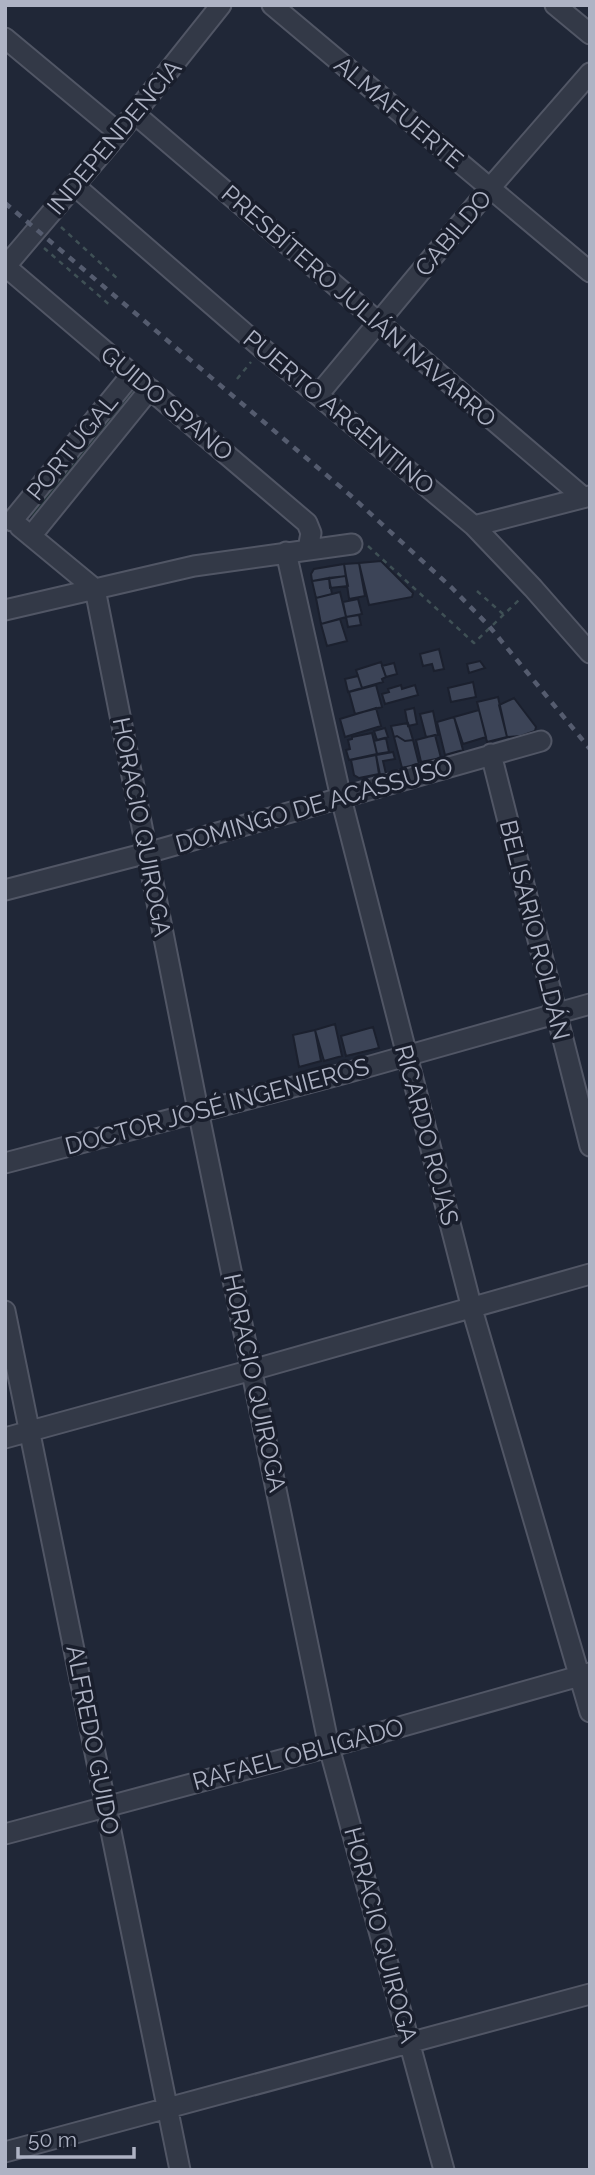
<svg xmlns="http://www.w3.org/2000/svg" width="595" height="2175" viewBox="0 0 595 2175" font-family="Raleway,sans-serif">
  <rect width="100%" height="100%" fill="#202737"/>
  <path fill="#223338" d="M127 386 138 396 38 520 26 511Z"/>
  <path fill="#3c4457" stroke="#1b202e" stroke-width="2" d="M381 561 413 593 412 597 369 605 359 563Z
    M359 563 365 596 349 599 344 564Z
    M344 564 346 576 312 581 311 574 314 569Z
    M346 576 348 586 330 588 329 578Z
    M329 578 332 594 316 598 312 581Z
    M340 592 346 617 321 624 316 598Z
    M358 599 362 614 346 617 343 602Z
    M359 615 361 625 348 627 346 617Z
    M340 619 347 641 327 646 321 624Z
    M439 649 444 669 434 671 432 664 423 666 420 654Z
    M480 661 485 668 469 673 467 664Z
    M381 662 386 677 382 679 383 682 362 688 356 670Z
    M394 663 397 674 386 677 382 666Z
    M358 676 362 688 348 692 345 679Z
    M473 682 476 697 451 702 448 688Z
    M376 685 382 707 355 714 349 692Z
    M401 685 402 689 415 685 418 695 385 704 382 694 389 692 388 689Z
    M498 697 507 737 487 742 477 702Z
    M514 698 536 727 535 731 521 736 507 737 499 705Z
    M376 708 381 726 345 737 340 719Z
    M414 708 417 724 408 726 405 710Z
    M479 710 486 737 463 744 454 717Z
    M433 711 438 735 426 737 420 714Z
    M454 717 463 750 445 755 437 722Z
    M408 723 413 740 405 741 397 736 394 737 391 726Z
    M385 728 388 737 377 740 374 731Z
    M372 733 377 754 349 760 346 750 350 749 348 740 352 739V737Z
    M435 735 441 758 421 762 416 740Z
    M397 736 405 741 413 740 419 764 402 768 394 737Z
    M386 738 389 752 377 754 374 741Z
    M393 752 395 759 383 761 386 774 380 775 376 755Z
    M376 755 379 774 359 778 354 775 351 760Z
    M335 1024 342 1056 324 1061 315 1030Z
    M373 1027 379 1048 346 1056 341 1036Z
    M315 1030 321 1061 299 1067 293 1035Z"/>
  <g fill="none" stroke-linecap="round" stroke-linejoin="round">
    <defs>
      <path id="minor" d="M272 5 590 272
        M555 5 590 34
        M5 38 119 133
        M135 114 583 497
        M74 185 263 349 474 526 533 588 590 653
        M5 266 307 523 311 533 308 549
        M5 267 119 133 221 5
        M318 395 490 188 590 73
        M12 521 132 374
        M474 526 590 496
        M20 527 95 589
        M31 536 150 389
        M286 552 341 798 472 1309 590 1712
        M95 589 198 1110 329 1747 444 2170
        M5 610 194 566 352 544
        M491 754 590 1146
        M5 890 147 853 541 741
        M5 1163 346 1073 590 1004
        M5 1311 180 2170
        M5 1438 252 1370 590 1274
        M5 1834 329 1747 590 1673
        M5 2152 590 1994"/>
    </defs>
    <use href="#minor" stroke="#515665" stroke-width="23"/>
    <path stroke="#3f5055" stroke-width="2.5" stroke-dasharray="5 5" stroke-linecap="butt" d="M61 227 120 281
      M44 248 112 307
      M237 379 251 362
      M368 546 474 643 520 599
      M477 591 503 614"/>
    <use href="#minor" stroke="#333947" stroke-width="19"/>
    <path stroke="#555c6f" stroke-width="4.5" stroke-dasharray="7 7" stroke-linecap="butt" d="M5 203 350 495 452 588 489 626 590 749"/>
  </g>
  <g text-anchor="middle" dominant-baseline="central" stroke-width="7" stroke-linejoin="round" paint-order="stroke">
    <g font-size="24" fill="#aeb3c4" stroke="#191e2c">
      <text transform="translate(399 112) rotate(40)">ALMAFUERTE</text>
      <text transform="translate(114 137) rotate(-50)">INDEPENDENCIA</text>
      <text transform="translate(453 233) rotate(-50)">CABILDO</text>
      <text transform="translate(359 306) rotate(41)">PRESBÍTERO JULIÁN NAVARRO</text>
      <text transform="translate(167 403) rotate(40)">GUIDO SPANO</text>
      <text transform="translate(339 412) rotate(40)">PUERTO ARGENTINO</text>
      <text transform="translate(72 447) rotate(-51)">PORTUGAL</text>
      <text transform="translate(314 805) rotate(-16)">DOMINGO DE ACASSUSO</text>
      <text transform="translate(142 827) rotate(79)">HORACIO QUIROGA</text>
      <text transform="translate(535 930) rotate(76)">BELISARIO ROLDÁN</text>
      <text transform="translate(217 1106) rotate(-15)">DOCTOR JOSÉ INGENIEROS</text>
      <text transform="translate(427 1135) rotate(75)">RICARDO ROJAS</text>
      <text transform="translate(255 1383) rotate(78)">HORACIO QUIROGA</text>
      <text transform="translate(93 1740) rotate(79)">ALFREDO GUIDO</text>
      <text transform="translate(298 1754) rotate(-15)">RAFAEL OBLIGADO</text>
      <text transform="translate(381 1935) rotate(75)">HORACIO QUIROGA</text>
    </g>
  </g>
  <rect width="595" height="2175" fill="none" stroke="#aeb3c4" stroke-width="14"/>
  <path d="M18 2147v10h116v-10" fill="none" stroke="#aeb3c4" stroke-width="3.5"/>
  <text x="28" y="2147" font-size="21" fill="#aeb3c4" stroke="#191e2c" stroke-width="5" paint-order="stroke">50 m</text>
</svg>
